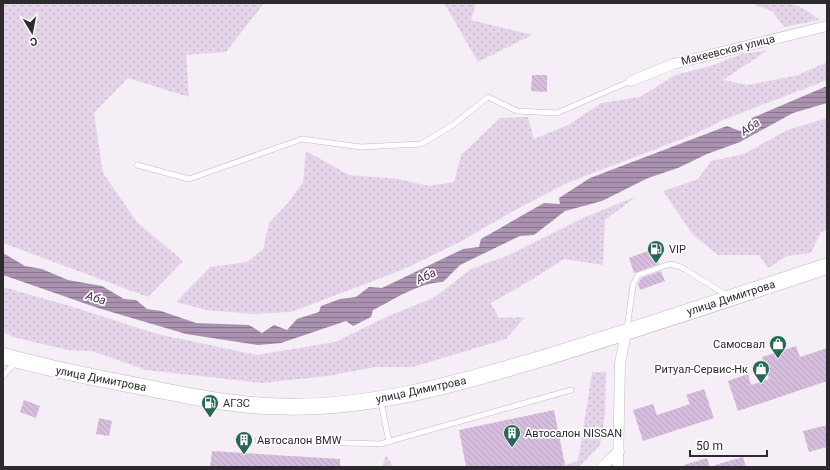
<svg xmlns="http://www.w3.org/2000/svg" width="830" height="470" viewBox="0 0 830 470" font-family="Roboto,sans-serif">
  <defs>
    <pattern id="grass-dots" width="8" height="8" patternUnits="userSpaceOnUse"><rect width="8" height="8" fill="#e5d4e9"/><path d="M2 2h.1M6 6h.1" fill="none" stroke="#c5b6c8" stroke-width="1.8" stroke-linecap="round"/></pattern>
    <pattern id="water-rules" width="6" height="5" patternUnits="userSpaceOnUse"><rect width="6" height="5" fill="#a991af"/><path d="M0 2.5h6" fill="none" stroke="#8a778f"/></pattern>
    <pattern id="building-back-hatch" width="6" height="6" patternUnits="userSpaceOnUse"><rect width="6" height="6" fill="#d7bddd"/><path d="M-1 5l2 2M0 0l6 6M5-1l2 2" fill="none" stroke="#b9a3be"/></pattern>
  </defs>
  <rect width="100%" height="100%" fill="#f6eef7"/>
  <path fill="url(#grass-dots)" d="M3 3H264L226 52 186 55 189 97 128 78 94 113 103 173 137 222 183 261 148 297 3 243Z
    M444 3H476L471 20 532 35 478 62Z
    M757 3C788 3 794 0 820 20L784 27 772 11 755 5Z
    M768 50 723 80 748 85 798 75 827 62V80L723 120 695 134 567 183 515 210 460 242 402 270 291 312 253 314 207 310 176 302 210 267 247 262 263 249 269 223 288 203 303 182 306 151 349 175 398 179 429 186 454 182 461 155 500 118 528 117 534 139 568 125 601 103 640 97 675 75 710 66 742 54Z
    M827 118V230L821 232 811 253 787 256 768 268 759 255H718L693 235 663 191 698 179 711 161 744 154 787 130Z
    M637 196 605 220 603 265 564 259 523 285 491 303 499 318 525 317 506 339 413 367H375L328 376 262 383 146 370 92 351 68 350 13 337 3 332V287L73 307 157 334 257 355 335 342 386 317 435 297 471 269 509 255 583 218Z
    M592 372H606L605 415 600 445 579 467H558L578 461Z
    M386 455 393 467H382Z"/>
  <path fill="url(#water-rules)" d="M827 86V103L793 113 740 142 707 154 678 168 648 178 602 201 565 211 534 235 520 236 460 265 443 282C418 283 395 299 373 310L371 317 353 326 346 321 281 343 258 345 186 334 98 308 3 275V253L25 266 42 269 68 280 102 286 124 299 136 300 147 309 161 311 196 323 249 325 262 333 274 325 287 330 297 319 319 312 321 306 340 299 356 297 369 287 382 288 463 249 479 247 481 239 544 203 560 204 559 198 590 178 727 126 740 131 752 118Z"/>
  <path fill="url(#building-back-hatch)" d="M532 75H547V92L531 91Z
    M653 249 659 264 634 273 629 258Z
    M661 271 665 281 640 290 638 284 641 278Z
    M796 346 800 357 827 348V381L738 411 728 381 748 374 751 385 769 379 762 357Z
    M704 389 714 418 643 441 633 410 653 404 657 415 690 404 686 395Z
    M24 400 40 406 36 418 20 412Z
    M554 410 565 465 556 467H466L459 430Z
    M99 418 112 421 109 436 96 434Z
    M827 425V447L809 452 803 431Z
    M212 451 340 459V467H210Z
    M743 457 746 467H716L715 465Z
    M707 458 710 467H684V465Z"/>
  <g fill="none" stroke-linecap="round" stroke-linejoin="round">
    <defs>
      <path id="lane" d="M137 165 189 179 302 139 361 147 421 144 453 125 488 97 517 111 557 113 631 81
        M627 329 633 285 638 275 670 264 681 267 728 296
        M3 376 16 362
        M381 402 389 442
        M258 440 380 444 571 390"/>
      <path id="street" d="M631 81 673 64 827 26
        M602 467 619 451
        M618 467 620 363 626 333"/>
      <path id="primary" d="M3 356C51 369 100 379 149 388 188 396 227 404 267 406 363 412 456 384 547 357 641 328 734 297 827 266"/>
    </defs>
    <use href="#lane" stroke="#c0b9c1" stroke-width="6"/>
    <use href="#street" stroke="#c0b9c1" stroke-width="11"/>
    <use href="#primary" stroke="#c0b9c1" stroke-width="17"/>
    <use href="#lane" stroke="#fff" stroke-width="5"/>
    <use href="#street" stroke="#fff" stroke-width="10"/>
    <use href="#primary" stroke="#fff" stroke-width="16"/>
  </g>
  <defs>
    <symbol id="fuel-pin" viewBox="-11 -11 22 30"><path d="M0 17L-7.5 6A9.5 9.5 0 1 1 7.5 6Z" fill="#286753" stroke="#fff"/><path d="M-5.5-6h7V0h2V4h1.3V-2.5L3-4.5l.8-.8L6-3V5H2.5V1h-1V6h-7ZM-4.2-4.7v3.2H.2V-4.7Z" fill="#fff"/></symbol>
    <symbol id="shop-pin" viewBox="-11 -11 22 30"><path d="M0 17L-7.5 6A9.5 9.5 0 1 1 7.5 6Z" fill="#286753" stroke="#fff"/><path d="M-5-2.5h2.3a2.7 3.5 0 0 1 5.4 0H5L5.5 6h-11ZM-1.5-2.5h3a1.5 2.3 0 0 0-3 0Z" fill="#fff"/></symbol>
    <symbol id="building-pin" viewBox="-11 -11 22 30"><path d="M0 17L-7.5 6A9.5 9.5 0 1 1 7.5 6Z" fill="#286753" stroke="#fff"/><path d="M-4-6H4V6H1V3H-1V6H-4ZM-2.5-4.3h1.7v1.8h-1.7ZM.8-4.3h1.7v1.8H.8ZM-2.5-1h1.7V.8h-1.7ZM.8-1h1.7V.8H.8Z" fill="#fff"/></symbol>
  </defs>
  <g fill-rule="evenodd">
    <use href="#fuel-pin" x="646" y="239" width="20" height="27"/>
    <use href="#shop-pin" x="768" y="334" width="20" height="27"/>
    <use href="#shop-pin" x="751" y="359" width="20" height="27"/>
    <use href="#fuel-pin" x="200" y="393" width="20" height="27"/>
    <use href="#building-pin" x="502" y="423" width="20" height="27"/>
    <use href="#building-pin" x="234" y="430" width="20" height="27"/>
  </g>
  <g text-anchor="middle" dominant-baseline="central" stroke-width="3.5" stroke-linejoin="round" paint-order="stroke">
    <g font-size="11" fill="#2c2a2d" stroke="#fff">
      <text transform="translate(728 50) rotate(-14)">Макеевская улица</text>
      <text transform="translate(731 298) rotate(-18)">улица Димитрова</text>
      <text transform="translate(101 379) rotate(11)">улица Димитрова</text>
      <text transform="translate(421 390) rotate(-12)">улица Димитрова</text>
    </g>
    <g font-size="11" fill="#2c2a2d" stroke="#fff" text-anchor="start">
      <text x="669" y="249">VIP</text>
      <text x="765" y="344" text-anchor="end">Самосвал</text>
      <text x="748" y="369" text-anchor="end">Ритуал-Сервис-Нк</text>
      <text x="223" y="403">АГЗС</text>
      <text x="525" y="433">Автосалон NISSAN</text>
      <text x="257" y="440">Автосалон BMW</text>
    </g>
    <g font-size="12" font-style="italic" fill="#4c2a54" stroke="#fff">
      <text transform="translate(750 127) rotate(-35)">Аба</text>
      <text transform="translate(426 276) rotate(-26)">Аба</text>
      <text transform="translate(96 298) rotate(16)">Аба</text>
    </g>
  </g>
  <rect width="830" height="470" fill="none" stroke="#2c2a2d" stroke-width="8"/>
  <g transform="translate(32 32) rotate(170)" stroke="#ffffff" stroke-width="3" paint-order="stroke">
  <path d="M0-3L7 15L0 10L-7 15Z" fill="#2c2a2d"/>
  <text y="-6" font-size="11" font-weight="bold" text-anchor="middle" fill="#2c2a2d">С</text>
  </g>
  <path d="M690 450v6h77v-6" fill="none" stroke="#2c2a2d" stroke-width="2"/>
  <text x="696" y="450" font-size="12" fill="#2c2a2d" stroke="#ffffff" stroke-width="3" paint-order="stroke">50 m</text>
</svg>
